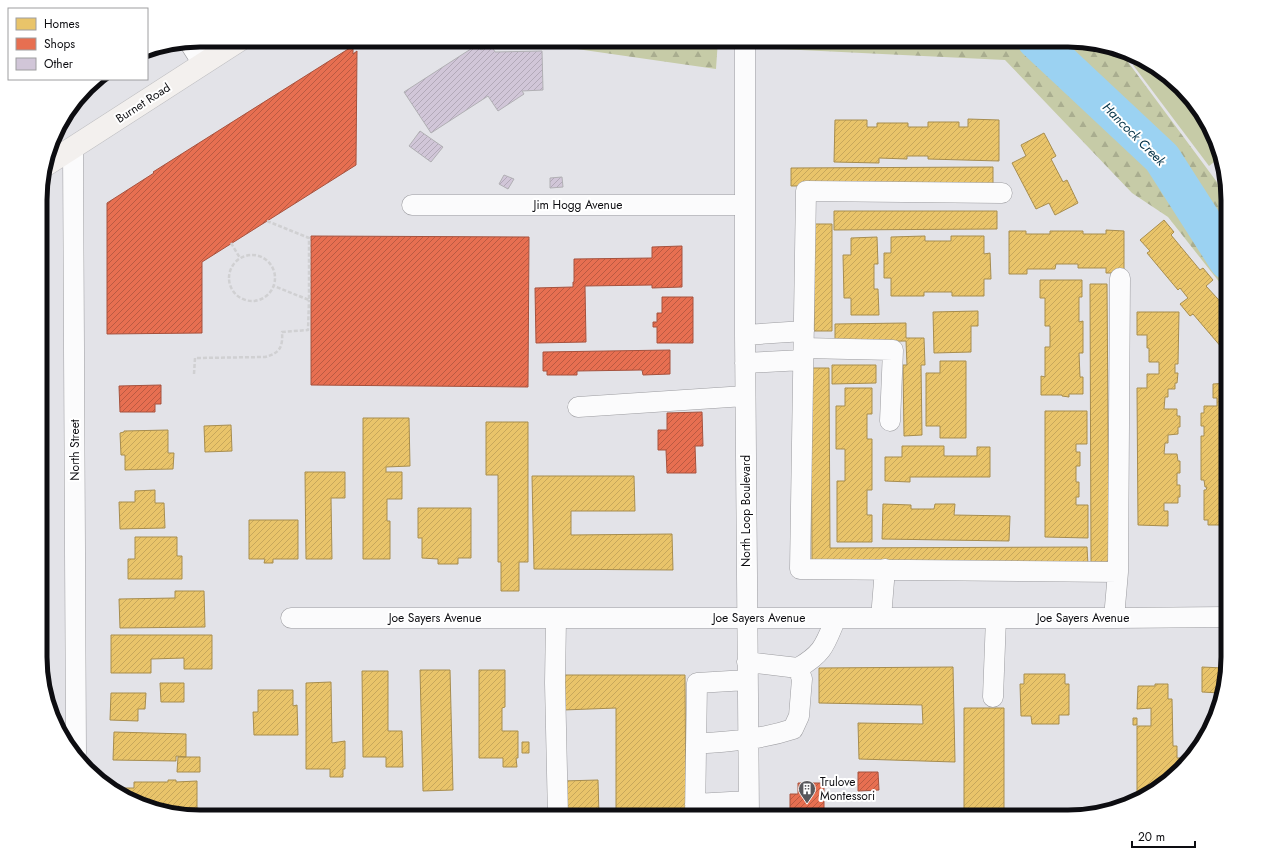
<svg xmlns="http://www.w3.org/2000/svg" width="1268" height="857" viewBox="0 0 1268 857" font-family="Jost,sans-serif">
  <defs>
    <pattern id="forest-firs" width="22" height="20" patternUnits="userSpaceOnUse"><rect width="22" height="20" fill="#c6cba7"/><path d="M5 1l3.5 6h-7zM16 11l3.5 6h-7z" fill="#a9ad8f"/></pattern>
    <pattern id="homes-hatch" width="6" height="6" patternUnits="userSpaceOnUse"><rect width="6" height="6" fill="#e9c46a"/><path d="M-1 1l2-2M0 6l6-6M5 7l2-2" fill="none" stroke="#c7a75b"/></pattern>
    <pattern id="shops-hatch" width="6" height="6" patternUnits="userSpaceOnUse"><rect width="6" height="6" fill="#e76f51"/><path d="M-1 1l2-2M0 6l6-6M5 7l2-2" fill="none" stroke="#ba5a42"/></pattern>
    <pattern id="building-hatch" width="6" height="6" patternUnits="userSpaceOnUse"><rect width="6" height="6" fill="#d1c6d8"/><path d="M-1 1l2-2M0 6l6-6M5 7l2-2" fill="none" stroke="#b2a9b8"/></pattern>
  </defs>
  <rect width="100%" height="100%" fill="#e3e3e8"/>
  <path fill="url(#forest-firs)" d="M404 40H718L716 69 549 45 476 40 405 44Z
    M779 40H1069L1122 49 1128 62 1228 197V293L1168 217 1132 193 1005 60 780 49Z"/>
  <path fill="#c6cba7" d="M1141 59 1157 67 1207 120 1218 159 1209 166 1133 65Z"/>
  <path fill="url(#homes-hatch)" stroke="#a78d4f" d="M968 119 999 120V161L928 159V156H907V159L879 158V163L834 162 835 120H867V127H877V123H908V127H928V122H959V127H968Z
    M1044 133 1056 156 1051 159 1063 182 1067 180 1078 203 1055 215 1049 203 1036 209 1012 163 1026 156 1021 145Z
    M993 167V185L791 186V168Z
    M834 211H997V229L834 230Z
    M1164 220 1174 232 1171 235 1200 270 1203 268 1213 280 1206 286 1228 310V362L1224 358 1228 355 1193 314 1190 316 1180 304 1188 298 1180 288 1178 290 1147 253 1150 251 1140 240Z
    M814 224H832V331H814Z
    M1106 230 1124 231V273H1106V268H1078V264H1056L1055 269H1027V274H1009V231H1026V234H1050V231H1083V234H1106Z
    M925 236V241H951V236H984V254L990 253 991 279H984V296H952V292H924V296H891V278H884V253H891V237Z
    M877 237 878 264H874V289H878L879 315H851V298H844L843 255H851V238Z
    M1040 280H1082V297H1079V322L1083 321V353H1079L1080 377H1083V394H1069V397L1062 396V395H1041V376L1045 377V347H1050V326H1045V298H1040Z
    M1090 284H1107L1109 562H1091Z
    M978 311V326H971V352L934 353 933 312Z
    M1137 312H1179L1178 364H1175V373H1178L1177 383H1175V389H1168V397H1165L1164 409H1177V416H1180V427H1178V434L1168 435V443H1165L1164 454H1177L1178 461H1180V473H1177V485H1180V497H1178V503H1164V511H1168V526L1138 525 1137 388H1147V374H1159V362H1149V348H1147V335H1137Z
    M906 323V338H924L925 365H921L922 435 904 436 903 365H907L906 341 835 342V324Z
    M940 361H966V438H940V426H926V373H940Z
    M832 365H876V383L832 384Z
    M811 368H829L830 548 1087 547 1088 565 812 562Z
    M1228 383V525H1208V520H1204V490H1206L1207 487H1205L1204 480H1201V436H1204V426H1201V413H1204V406H1217V398H1213V384Z
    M845 388H872V414H867V439H872V490H867V515H872V542H837V481H845V449H836V406H845Z
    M1045 411H1087V444H1076V452H1080V466H1076V482H1079V497H1076V505H1088V538L1045 537Z
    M363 418H409L410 466 386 467V472H402V499H387V521H390V559H363Z
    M486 422H528V562H519V591H501V562H498V475H486Z
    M231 425 232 451 205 452 204 426Z
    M168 430V453H174L173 469 125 470V455H121L120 433 124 432V431Z
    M902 446H944V456H977V447H990V477H910V482L885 481V457H902Z
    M305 472H345V498H331L332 559H306Z
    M532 476H634L635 511H571V535L672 534 673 570 534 569Z
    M155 490V503H164L165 528 120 529 119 502H135V491Z
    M883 504 911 505V509H934L935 504H955L954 515 1010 516 1009 541 882 539Z
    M418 508H471V558H458V564H438V559L422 558V538H418Z
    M249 520H298V559H273V563H264L265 559H249Z
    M135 537H177V556H182V579H128V559H135Z
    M175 591H204L205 627 120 628 119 599 175 598Z
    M111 635H212V669H184V658L151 659V673H111Z
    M1224 663H1228V668L1220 704V693L1202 692V667L1223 668Z
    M953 667 955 762 859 759 858 723 923 724 922 705 819 703V668Z
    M420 670H450L453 790 423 791Z
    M479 670H505V707L502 708V731H518V758H516L517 767H503V758H479Z
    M362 671H388V731H402L403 767H386V757H363Z
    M1024 674H1065V684H1069V715H1059V724H1032L1031 716H1021L1020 684H1024Z
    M562 675H685L686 817H562V781L598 780 599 816 616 815V708L563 710Z
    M331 682 332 743 345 741V769H343V777H330V769H306V683Z
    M160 683H184V702H161Z
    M1155 684H1168V699H1172L1173 746H1177V758H1186V760L1151 793H1137V726H1151V708L1137 709 1138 686H1155Z
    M258 690H293V706L297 705 298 735H254L253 712H258Z
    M111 693H146L145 709H138V721L110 720Z
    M964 708H1004V817H964Z
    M1133 718H1137V725H1133Z
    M114 732 186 734V757L176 756V761L113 760Z
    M522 742H529V753H522Z
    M178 757H200V772H177Z
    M168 780H176V782L197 781V817L149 809 121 795V788H134V782H168Z"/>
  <path fill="url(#shops-hatch)" stroke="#a6523e" d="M353 46V54L357 51 356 165 202 262V333L107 334V203L154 173 153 172Z
    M311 236 529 237 528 387 311 385Z
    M682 246V287L652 288V285L585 286 586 342 536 343 535 288 573 287V282H574V259L652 258V247Z
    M662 297H693V343H657V327H653V322H657V313H662Z
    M670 350V374L643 375 642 370 577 371V375H547V371H543V352Z
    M161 385V404H155V412H120L119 386Z
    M702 412 703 446H695L696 473H667L666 450H658V430H667V413Z
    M858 772H878L879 790 858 791Z
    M798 783H824V817H798V814H790V794H798Z"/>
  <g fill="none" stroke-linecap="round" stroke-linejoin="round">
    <path stroke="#9bd2f2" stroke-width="38" d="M1036 40 1162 158 1228 261"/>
  </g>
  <path fill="url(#building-hatch)" stroke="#b1b0b4" d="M477 45 481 50 491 45 495 52 542 51 543 90 522 91 524 94 498 111 488 96 431 133 404 92Z
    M420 131 443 147 431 162 409 146Z
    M504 175 514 179 508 189 499 184Z
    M562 177 563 187 550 188V178Z"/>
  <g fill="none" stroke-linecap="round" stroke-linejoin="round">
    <defs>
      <path id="minor" d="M745 40V335L749 817
        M189 42 203 64
        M73 148 76 753
        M1002 193 806 191 800 569 1118 572
        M412 205H744
        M745 335 804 331
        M804 348 893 350 890 421
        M745 363 803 360
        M578 407 745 396
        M291 618H1114L1228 617
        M556 618 555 683 558 817
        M881 618 885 569
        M1114 618 1118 572 1120 278
        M798 668C824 653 825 644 836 618
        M993 697 996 618
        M696 744C730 741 760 740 793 729L799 716 802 679 798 668 747 662
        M695 804 748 801
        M695 817 697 683 747 680"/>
      <path id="major" d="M46 165 240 40"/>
    </defs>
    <use href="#minor" stroke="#9c9ca0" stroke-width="21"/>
    <use href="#major" stroke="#c0c0c3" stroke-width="23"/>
    <path stroke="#d0d0d2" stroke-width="2.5" stroke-dasharray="4 2" stroke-linecap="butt" d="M267 221 309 238V300L274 286
      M231 243 240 258
      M229 278a23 23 0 1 1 46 0a23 23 0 1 1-46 0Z
      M194 374 195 358 265 357C280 353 283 347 282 332L308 330 309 300"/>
    <use href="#minor" stroke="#fbfbfc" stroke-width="20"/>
    <use href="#major" stroke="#f3f0ee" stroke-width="22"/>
  </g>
  <defs>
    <symbol id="building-pin" viewBox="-11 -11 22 30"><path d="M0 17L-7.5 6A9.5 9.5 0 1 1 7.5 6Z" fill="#58585c" stroke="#fff"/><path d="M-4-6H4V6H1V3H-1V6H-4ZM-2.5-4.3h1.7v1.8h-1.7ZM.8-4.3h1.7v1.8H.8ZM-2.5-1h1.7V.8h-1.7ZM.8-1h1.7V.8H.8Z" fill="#fff"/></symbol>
  </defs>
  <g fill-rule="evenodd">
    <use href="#building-pin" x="797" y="779" width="20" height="27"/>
  </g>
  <g text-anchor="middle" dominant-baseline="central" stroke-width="4" stroke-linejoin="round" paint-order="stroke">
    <g font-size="12" fill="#0d0d11" stroke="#fff">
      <text transform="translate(143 103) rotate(-33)">Burnet Road</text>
      <text x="578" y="205">Jim Hogg Avenue</text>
      <text transform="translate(75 450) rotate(-90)">North Street</text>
      <text transform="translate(746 511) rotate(-90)">North Loop Boulevard</text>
      <text x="435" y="618">Joe Sayers Avenue</text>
      <text x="759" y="618">Joe Sayers Avenue</text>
      <text x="1083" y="618">Joe Sayers Avenue</text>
    </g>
    <g font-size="12" fill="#0d0d11" stroke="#fff" text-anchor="start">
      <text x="820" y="782">Trulove<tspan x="820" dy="14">Montessori</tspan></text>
    </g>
    <g font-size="13" font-style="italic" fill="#003045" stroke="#fff">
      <text transform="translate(1134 134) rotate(45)">Hancock Creek</text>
    </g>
  </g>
  <path d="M0 0H1268V857H0ZM200 47H1068A153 153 0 0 1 1221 200V657A153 153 0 0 1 1068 810H200A153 153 0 0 1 47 657V200A153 153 0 0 1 200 47Z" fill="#fff" fill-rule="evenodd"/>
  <path fill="none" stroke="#0d0d11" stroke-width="5" d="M200 47H1068A153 153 0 0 1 1221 200V657A153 153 0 0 1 1068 810H200A153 153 0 0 1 47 657V200A153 153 0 0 1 200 47Z"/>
  <rect x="8" y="8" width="140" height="72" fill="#ffffff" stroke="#9e9ea0"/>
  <rect x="16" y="18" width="20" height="12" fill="#e9c46a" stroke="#9e9ea0"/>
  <text x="44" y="28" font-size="12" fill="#0d0d11">Homes</text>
  <rect x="16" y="38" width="20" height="12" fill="#e76f51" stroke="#9e9ea0"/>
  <text x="44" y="48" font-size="12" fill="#0d0d11">Shops</text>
  <rect x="16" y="58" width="20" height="12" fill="#d1c6d8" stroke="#9e9ea0"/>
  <text x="44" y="68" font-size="12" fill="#0d0d11">Other</text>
  <path d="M1132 841v6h63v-6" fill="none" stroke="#0d0d11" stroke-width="2"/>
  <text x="1138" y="841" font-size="12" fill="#0d0d11" stroke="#ffffff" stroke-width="3" paint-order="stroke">20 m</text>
</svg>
